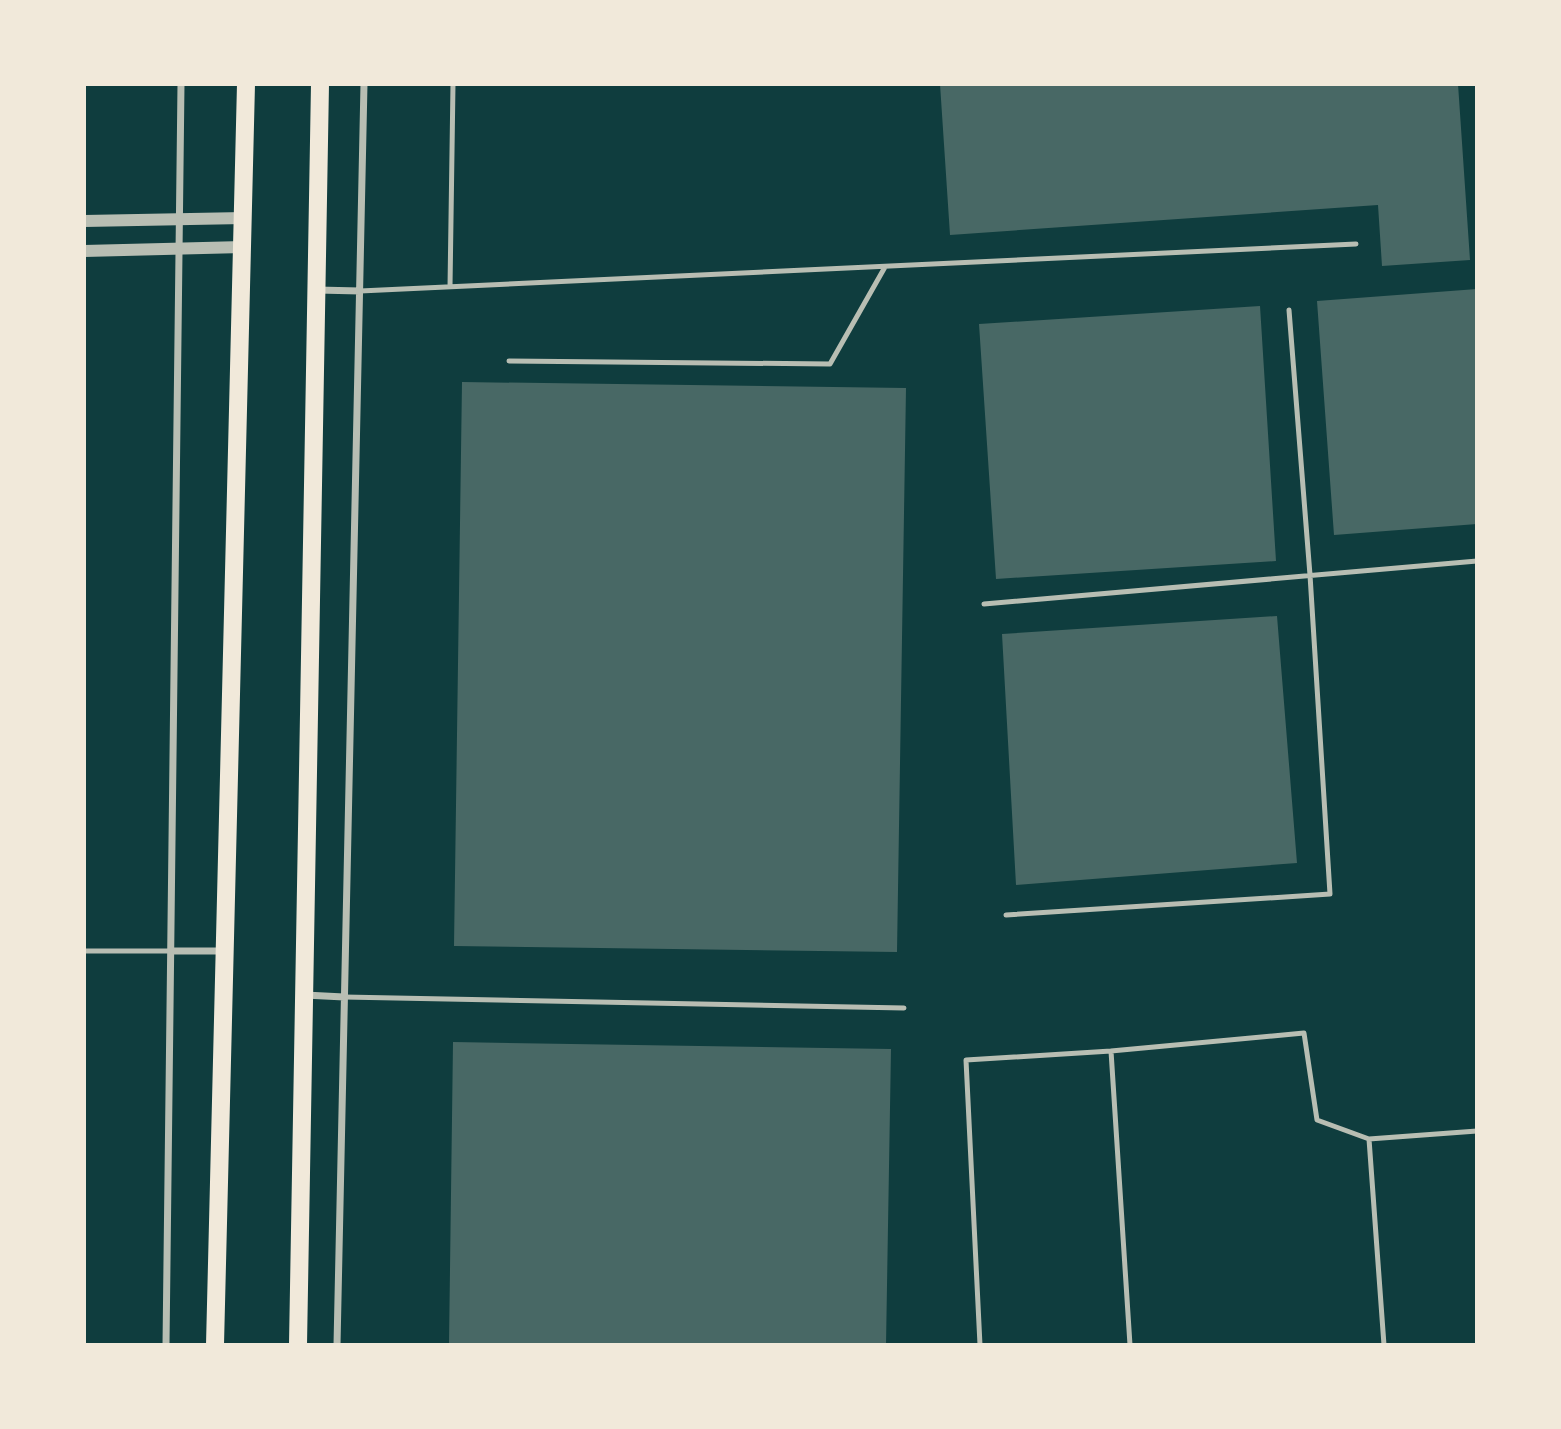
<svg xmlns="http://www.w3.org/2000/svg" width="1561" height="1429" viewBox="0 0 1561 1429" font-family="Karla,sans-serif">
  <rect width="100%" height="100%" fill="#0f3d3e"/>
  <path fill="#486865" d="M940 84H1458L1470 260 1382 266 1378 205 950 235Z
    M1477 289V524L1334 535 1317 301Z
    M1260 306 1276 561 996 579 979 324Z
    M462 382 906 388 897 952 454 946Z
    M1277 616 1297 863 1016 885 1002 634Z
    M453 1042 891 1049 886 1345H449Z"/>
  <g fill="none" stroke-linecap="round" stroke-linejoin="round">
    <path stroke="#b8beb3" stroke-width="5" d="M450 287 453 84
      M360 291 1356 244
      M509 361 830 364 885 267
      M984 604 1477 561
      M1006 915 1330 894 1310 575 1289 310
      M84 951H171
      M344 997 904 1008
      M1369 1139 1384 1345
      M980 1345 966 1060 1111 1051
      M1130 1345 1111 1051 1304 1033 1317 1120 1369 1139 1477 1131"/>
    <path stroke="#b8beb3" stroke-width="7" d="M317 290 360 291
      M171 951H223
      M305 995 344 997
      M166 1345 181 84
      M337 1345 364 84"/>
    <path stroke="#b8beb3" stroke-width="12" d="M84 221 244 218
      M84 251 243 247"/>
    <path stroke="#f1e9da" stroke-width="18" d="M215 1345 246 84
      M298 1345 320 84"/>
  </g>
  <rect width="1561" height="1429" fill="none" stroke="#f1e9da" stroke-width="172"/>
</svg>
